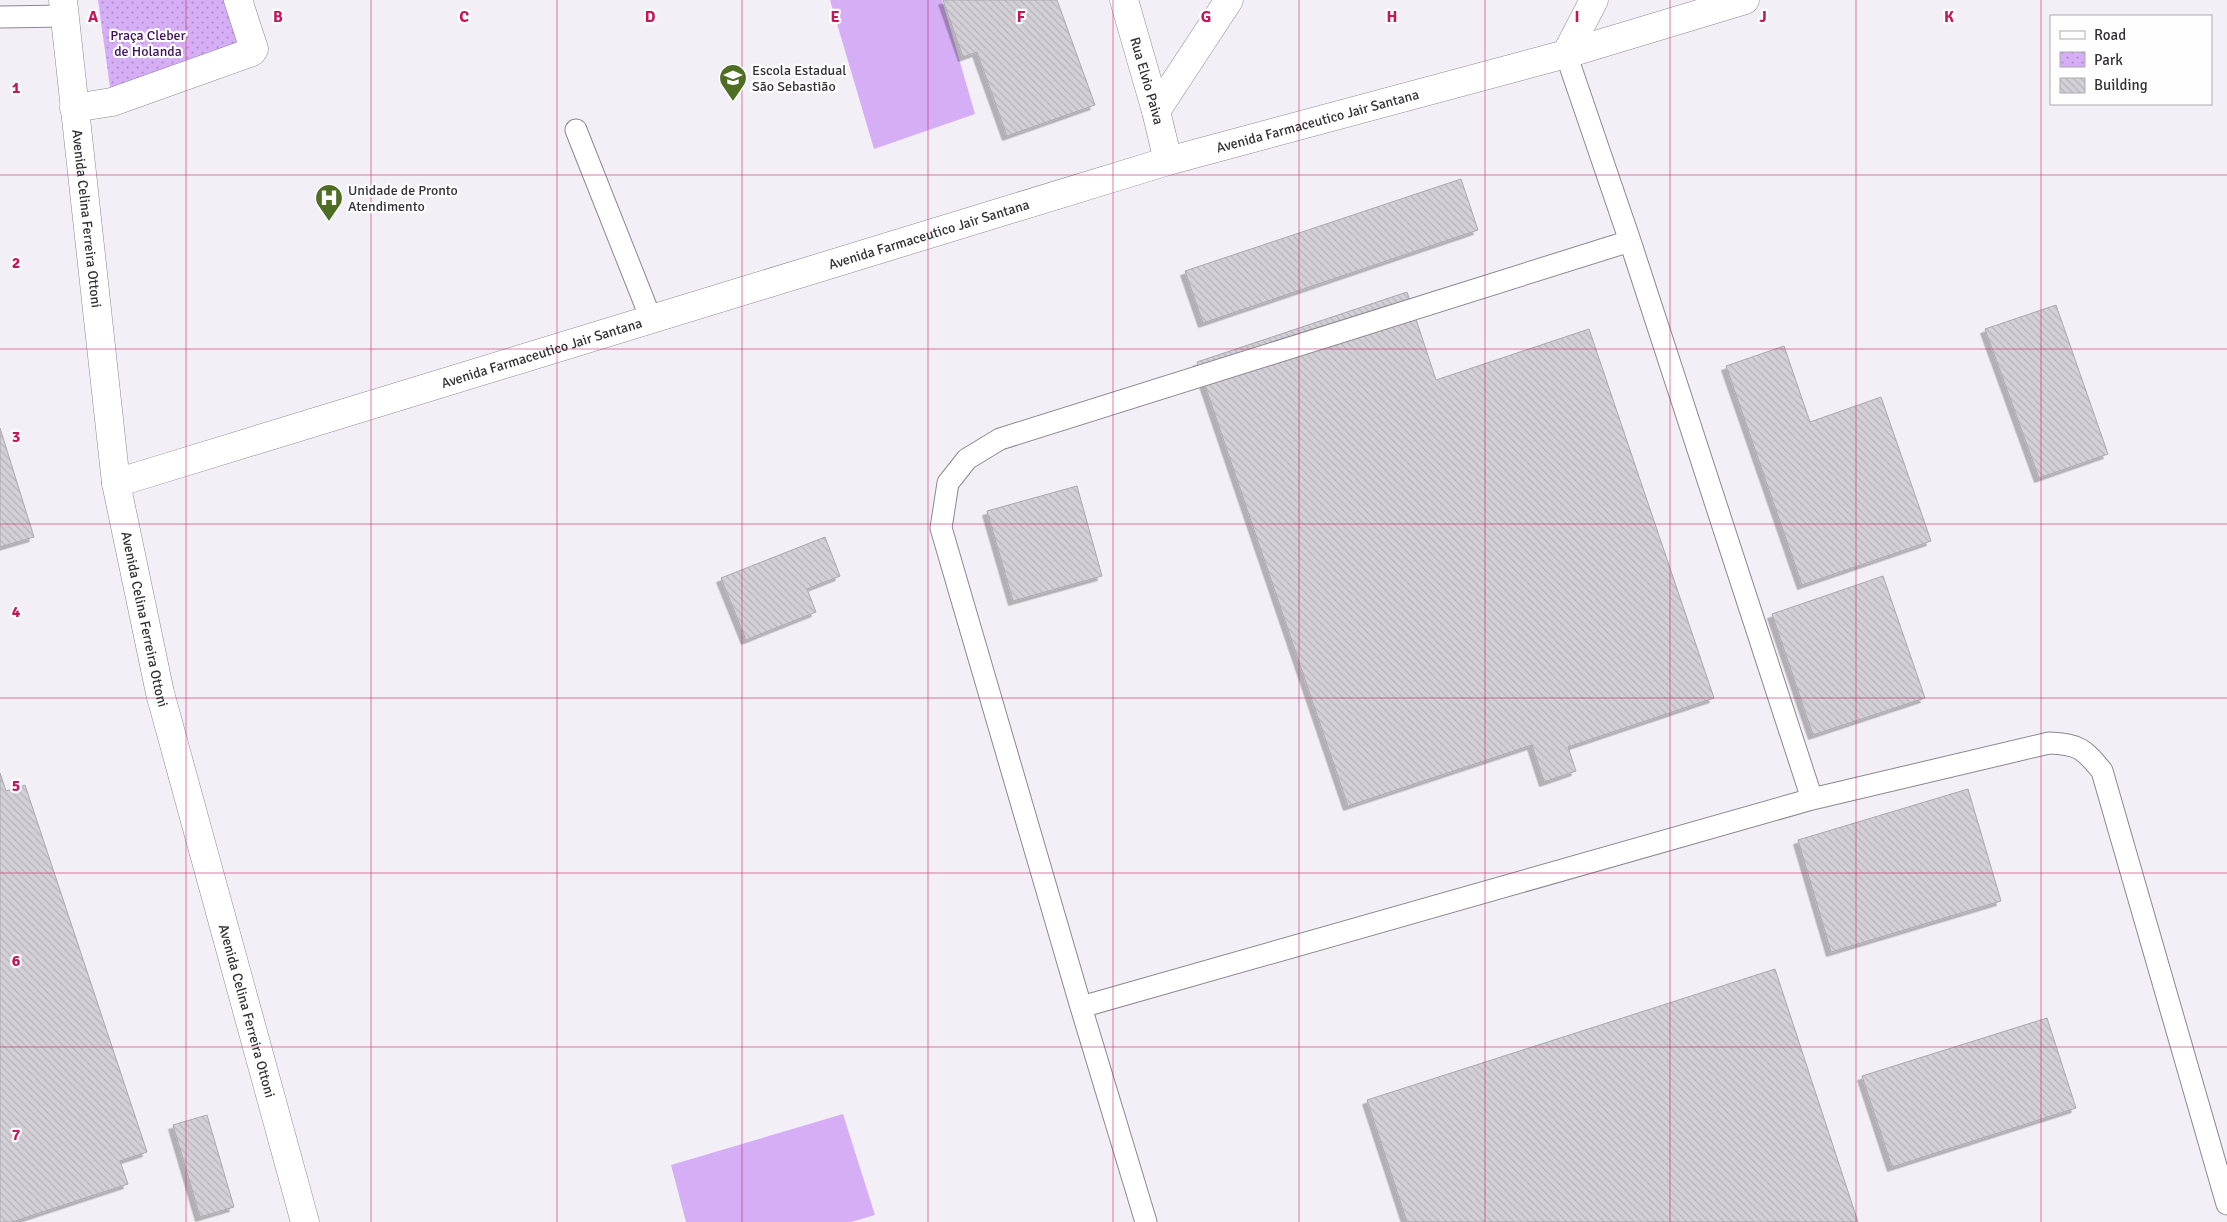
<svg xmlns="http://www.w3.org/2000/svg" width="2227" height="1222" viewBox="0 0 2227 1222" font-family="Signika,sans-serif">
  <defs>
    <pattern id="park-dots" width="8" height="8" patternUnits="userSpaceOnUse" patternTransform="scale(1.25)"><rect width="8" height="8" fill="#d6aef6"/><path d="M2 2h.1M6 6h.1" fill="none" stroke="#ae8ec8" stroke-width="1.8" stroke-linecap="round"/></pattern>
    <pattern id="building-back-hatch" width="6" height="6" patternUnits="userSpaceOnUse" patternTransform="scale(1.25)"><rect width="6" height="6" fill="#d4d0d8"/><path d="M-1 5l2 2M0 0l6 6M5-1l2 2" fill="none" stroke="#b7b3ba"/></pattern>
    <filter id="shadow"><feDropShadow dx="-4.5" dy="4.5" stdDeviation="0" flood-color="#0004"/></filter>
  </defs>
  <rect width="100%" height="100%" fill="#f3eff7"/>
  <path fill="#d6aef6" d="M830 0H942L975 114 874 149Z
    M843 1114 875 1215 851 1222H686L671 1165Z"/>
  <path fill="url(#park-dots)" d="M98 0H237L253 51 112 102Z"/>
  <path fill="url(#building-back-hatch)" stroke="#aca8b0" filter="url(#shadow)" d="M943 0H1057L1095 105 1007 136 977 52 963 57Z
    M1461 179 1478 230 1203 323 1185 271Z
    M1407 292 1436 380 1589 329 1714 698 1568 747 1576 771 1544 782 1532 745 1348 806 1197 362Z
    M2056 305 2108 454 2039 478 1985 329Z
    M1784 346 1810 422 1881 397 1931 541 1802 585 1726 366Z
    M0 428 34 537 0 547Z
    M1077 486 1102 576 1013 601 987 511Z
    M825 537 840 576 807 589 816 612 746 640 721 578Z
    M1883 576 1925 698 1813 735 1772 614Z
    M0 773 6 791 25 785 147 1152 120 1161 128 1184 12 1222H0Z
    M1968 789 2001 901 1831 952 1798 840Z
    M1775 969 1858 1222H1407L1367 1100Z
    M2047 1018 2076 1108 1892 1167 1862 1076Z
    M207 1115 234 1207 200 1217 173 1125Z"/>
  <g fill="none" stroke-linecap="round" stroke-linejoin="round">
    <defs>
      <path id="lane" d="M0 17 65 16
        M1566 54 1630 241 1812 799 2049 743C2079 744 2084 749 2102 771L2227 1204
        M576 130 651 319
        M1081 1007 941 528 948 483 967 459 1000 439 1630 241
        M1146 1222 1081 1007 1812 799"/>
      <g id="street">
        <path id="s1" d="M1124 0 1156 111 1168 161"/>
        <path d="M1566 54 1594 0"/>
        <path d="M74 108 112 102 252 52 254 49 238 0"/>
        <path d="M1156 111 1229 0"/>
        <path id="s2" d="M116 483 1168 161 1566 54 1745 0"/>
      </g>
      <g id="secondary">
        <path id="s3" d="M63 0 116 483 160 693 305 1222"/>
      </g>
    </defs>
    <use href="#lane" stroke="#8c8890" stroke-width="23"/>
    <use href="#street" stroke="#8c8890" stroke-width="29"/>
    <use href="#secondary" stroke="#8c8890" stroke-width="29"/>
    <use href="#lane" stroke="#fff" stroke-width="21"/>
    <use href="#street" stroke="#fff" stroke-width="28"/>
    <use href="#secondary" stroke="#fff" stroke-width="28"/>
  </g>
  <path fill="none" stroke="#c2185b" stroke-width="1" stroke-opacity="0.55" d="M186 0V1222M371 0V1222M557 0V1222M742 0V1222M928 0V1222M1113 0V1222M1299 0V1222M1485 0V1222M1670 0V1222M1856 0V1222M2041 0V1222M0 175H2227M0 349H2227M0 524H2227M0 698H2227M0 873H2227M0 1047H2227"/>
  <defs>
    <symbol id="school-pin" viewBox="-11 -11 22 30"><path d="M0 17L-7.5 6A9.5 9.5 0 1 1 7.5 6Z" fill="#4e6e24" stroke="#fefefe"/><path d="M0-5L7-2L0 1L-7-2ZM-4 1L0 2.5L4 1V4Q0 6-4 4Z" fill="#fff"/></symbol>
    <symbol id="hospital-pin" viewBox="-11 -11 22 30"><path d="M0 17L-7.5 6A9.5 9.5 0 1 1 7.5 6Z" fill="#4e6e24" stroke="#fefefe"/><path d="M-5-5h3v3.5h4V-5h3V5h-3V1.5h-4V5h-3Z" fill="#fff"/></symbol>
  </defs>
  <g fill-rule="evenodd">
    <use href="#school-pin" x="717" y="62" width="32" height="43"/>
    <use href="#hospital-pin" x="313" y="182" width="32" height="43"/>
  </g>
  <g text-anchor="middle" dominant-baseline="central" stroke-width="4.5" stroke-linejoin="round" paint-order="stroke">
    <g font-size="14" fill="#3f105b" stroke="#fefefe">
      <text x="148" y="35">Praça Cleber<tspan x="148" dy="16">de Holanda</tspan></text>
    </g>
    <g font-size="14" fill="#343235" stroke="#fefefe" text-anchor="start">
      <text x="752" y="70">Escola Estadual<tspan x="752" dy="16">São Sebastião</tspan></text>
      <text x="348" y="190">Unidade de Pronto<tspan x="348" dy="16">Atendimento</tspan></text>
    </g>
    <g font-size="14" fill="#343235" stroke="#fefefe">
      <text stroke="none"><textPath href="#s1" startOffset="84">Rua Elvio Paiva</textPath></text>
      <text stroke="none"><textPath href="#s2" startOffset="1255">Avenida Farmaceutico Jair Santana</textPath></text>
      <text stroke="none"><textPath href="#s3" startOffset="220">Avenida Celina Ferreira Ottoni</textPath></text>
      <text stroke="none"><textPath href="#s2" startOffset="850">Avenida Farmaceutico Jair Santana</textPath></text>
      <text stroke="none"><textPath href="#s2" startOffset="445">Avenida Farmaceutico Jair Santana</textPath></text>
      <text stroke="none"><textPath href="#s3" startOffset="625">Avenida Celina Ferreira Ottoni</textPath></text>
      <text stroke="none"><textPath href="#s3" startOffset="1030">Avenida Celina Ferreira Ottoni</textPath></text>
    </g>
  </g>
  <g font-size="16" text-anchor="middle" font-weight="bold" fill="#c2185b" stroke="#fefefe" stroke-width="4.5" stroke-linejoin="round" paint-order="stroke">
    <text x="93" y="22">A</text>
    <text x="278" y="22">B</text>
    <text x="464" y="22">C</text>
    <text x="650" y="22">D</text>
    <text x="835" y="22">E</text>
    <text x="1021" y="22">F</text>
    <text x="1206" y="22">G</text>
    <text x="1392" y="22">H</text>
    <text x="1577" y="22">I</text>
    <text x="1763" y="22">J</text>
    <text x="1949" y="22">K</text>
    <text x="16" y="93">1</text>
    <text x="16" y="268">2</text>
    <text x="16" y="442">3</text>
    <text x="16" y="617">4</text>
    <text x="16" y="791">5</text>
    <text x="16" y="966">6</text>
    <text x="16" y="1140">7</text>
  </g>
  <rect x="2050" y="15" width="162" height="90" fill="#fefefe" stroke="#adacae"/>
  <rect x="2060" y="31" width="25" height="8" fill="#ffffff" stroke="#adacae"/>
  <text x="2094" y="40" font-size="15" fill="#343235">Road</text>
  <rect x="2060" y="52" width="25" height="15" fill="url(#park-dots)" stroke="#adacae"/>
  <text x="2094" y="65" font-size="15" fill="#343235">Park</text>
  <rect x="2060" y="78" width="25" height="15" fill="url(#building-back-hatch)" stroke="#adacae"/>
  <text x="2094" y="90" font-size="15" fill="#343235">Building</text>
</svg>
